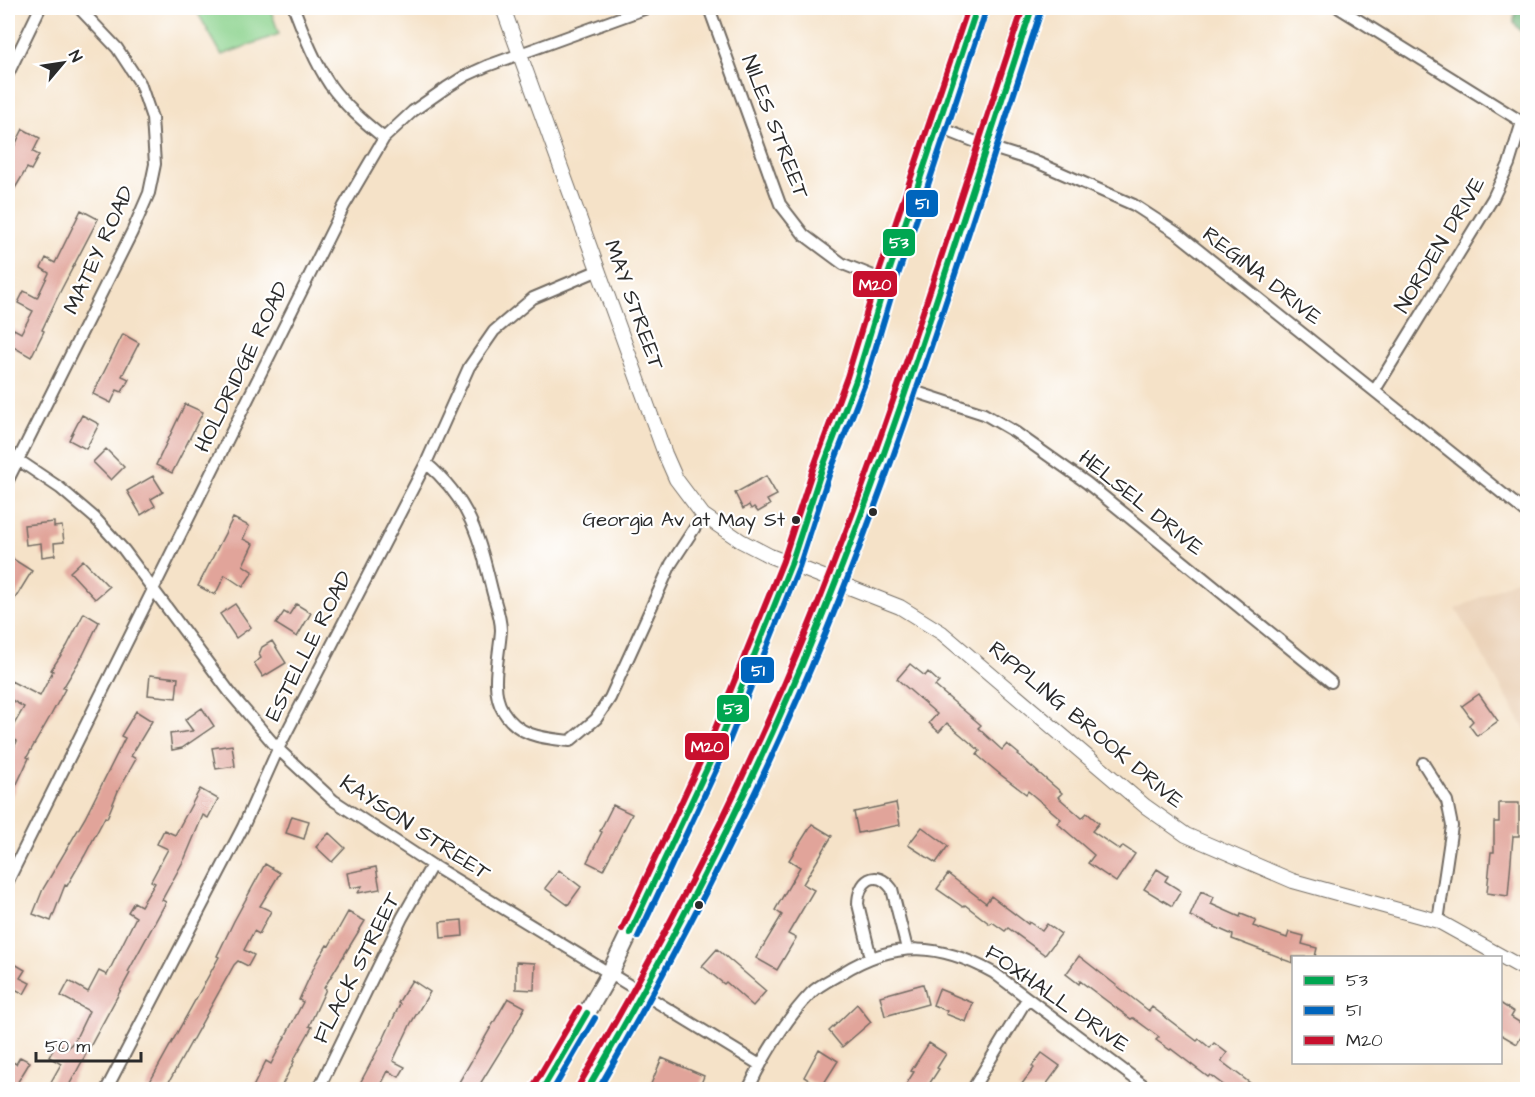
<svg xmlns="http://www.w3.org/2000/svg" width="1535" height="1097" viewBox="0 0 1535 1097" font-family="'Architects Daughter',sans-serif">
  <rect width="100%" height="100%" fill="#fff"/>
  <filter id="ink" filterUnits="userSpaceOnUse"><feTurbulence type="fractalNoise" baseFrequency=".0167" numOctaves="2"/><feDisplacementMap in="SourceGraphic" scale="12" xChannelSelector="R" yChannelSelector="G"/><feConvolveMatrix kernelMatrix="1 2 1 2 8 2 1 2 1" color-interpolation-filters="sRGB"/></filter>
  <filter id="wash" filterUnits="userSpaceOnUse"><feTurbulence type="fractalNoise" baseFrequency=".008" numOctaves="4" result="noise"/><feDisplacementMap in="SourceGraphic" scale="24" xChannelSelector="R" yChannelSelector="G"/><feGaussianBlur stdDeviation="1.35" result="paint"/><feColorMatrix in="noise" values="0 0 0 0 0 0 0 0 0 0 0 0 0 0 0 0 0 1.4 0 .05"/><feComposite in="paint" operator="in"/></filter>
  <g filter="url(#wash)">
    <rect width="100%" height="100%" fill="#f5e2c8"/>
    <path fill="#ebd3b9" d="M1527 574V733L1456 609Z"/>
    <path fill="#8cd38e" stroke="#5c7f5c" stroke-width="1.5" d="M195 8H270L279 34 222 55Z"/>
    <path fill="#71b579" stroke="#4e7052" stroke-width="1.5" d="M1515 8H1527V38L1514 23Z"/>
    <g id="blocks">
      <path fill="#e1a49a" d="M23 129 40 138 33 152 39 155 31 170 27 168 8 200V159Z
        M81 210 98 219 60 292 42 330 44 331 31 357 8 344 14 329 21 333 33 311 18 303 24 291 37 298 49 273 41 268 46 258 55 263Z
        M123 334 139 343 122 376 129 379 122 392 117 390 111 403 93 394Z
        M185 404 203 412 172 473 156 465Z
        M82 415 99 424 86 449 69 440Z
        M106 449 124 467 111 480 93 462Z
        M153 476 163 492 151 499 155 506 141 515 127 491Z
        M766 476 777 495 767 500 770 505 758 512 754 507 751 509 749 505 743 509 735 493Z
        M233 518 249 526 243 539 253 544 243 565 253 572 243 587 225 575 215 595 198 586Z
        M54 522V527L62 526 64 542 54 543 55 555 42 557 41 543 26 545 24 525Z
        M13 559 32 571 8 610V569Z
        M83 560 109 587 95 599 70 572Z
        M235 604 251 627 236 638 220 614Z
        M296 604 311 613 297 637 276 624 284 612 289 615Z
        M84 613 99 622 83 655 63 688 65 689 51 715 27 757 29 758 8 803V761L17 741 8 735 24 707 8 698V687L11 681 40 696 53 671 51 670 67 646Z
        M272 641 286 663 263 677 254 663 261 658 259 654 262 647Z
        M910 664 925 676 928 672 939 682 935 686 981 725 978 728 1002 750 1007 744 1019 754 1018 755 1062 793 1058 797 1082 818 1087 813 1099 823 1092 831 1120 850 1123 846 1135 854 1116 882 1088 863 1094 855 1057 823 1061 819 1028 791 1026 794 1001 775 977 755 980 751 947 723 939 732 929 723 937 714 897 679Z
        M150 675 178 678 176 698 148 695Z
        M1479 694 1498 721 1477 736 1469 725 1473 721 1462 706Z
        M202 708 214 726 182 748 172 750 170 734 193 731 185 720Z
        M136 711 152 721 131 756 136 759 118 791 107 818 105 817 85 855 67 886 65 885 51 921 33 914 43 889 85 818 125 738 121 736Z
        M232 745 235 766 216 769 212 748Z
        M200 789 218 799 208 818 203 815 185 858 162 900 166 902 128 972 130 973 67 1089H47L61 1064 49 1057 57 1043 67 1049 75 1040 89 1011 61 996 69 981 88 992 99 971 107 975 136 917 128 912 134 902 141 906 155 883 151 881 168 849 157 844 164 830 175 835Z
        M896 803 900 825 858 833 854 812Z
        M1499 803H1519V836H1513L1508 896 1487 893 1491 852H1494V822H1499Z
        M613 805 632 814 603 870 587 862 602 832 600 831Z
        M292 816 309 821 304 839 286 833Z
        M812 824 832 836 803 884 814 890 788 934 796 938 777 970 756 958 782 915 775 910 800 867 789 860Z
        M922 827 948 846 936 863 908 845Z
        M329 833 345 848 332 862 316 847Z
        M265 864 280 873 260 906 271 911 259 934 254 931 244 950 254 955 248 966 238 961 234 965 165 1089H146L219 957 217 956 234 921Z
        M376 867 380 889 358 893 362 886 350 888 347 873Z
        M1157 869 1168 876 1165 881 1181 891 1172 906 1144 889Z
        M559 870 581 887 568 905 545 888Z
        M948 874 986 903 991 896 1028 924 1029 922 1042 931 1047 924 1061 934 1045 955 1008 928 1005 931 992 922 990 924 965 905 963 907 937 889Z
        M1201 891 1214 897 1211 904 1240 917 1241 914 1256 920 1253 926 1287 938 1289 932 1304 936 1302 944 1317 948 1315 957H1293V963L1282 959V958L1232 939 1233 935 1190 916Z
        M348 912 365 921 324 988 326 989 309 1026 312 1027 293 1061 294 1062 280 1089H252L266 1061 271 1064 303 1002 299 1000 316 963 327 945 329 946Z
        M462 920 463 936 441 938 440 922Z
        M717 949 766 991 753 1006 726 982 724 984 702 966Z
        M1079 956 1149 1011 1152 1007 1197 1041 1199 1039 1210 1048 1214 1043 1227 1053 1221 1061 1258 1089H1229L1210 1075 1208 1077 1171 1049 1170 1050 1156 1040 1159 1037 1133 1018 1131 1019 1080 981 1079 984 1066 974Z
        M8 960 25 970 20 978 30 983 24 994 15 989 8 1004Z
        M516 962 535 963 534 990 516 989Z
        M412 980 430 992 411 1023 393 1061 405 1067 399 1077 388 1071 379 1089H357L383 1040 400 1004 398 1003Z
        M923 984 928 1004 885 1016 880 996Z
        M939 989 973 1003 966 1022 946 1014 947 1011 933 1005Z
        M508 998 525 1007 511 1034 477 1089H455Z
        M1500 1003 1514 1012 1511 1017 1527 1027 1517 1044 1500 1034Z
        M857 1004 871 1022 842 1047 829 1031Z
        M929 1043 946 1054 937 1068 939 1069 926 1089H903L914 1072 911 1071Z
        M819 1049 838 1061 821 1088 804 1077Z
        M1042 1053 1060 1066 1043 1089H1018L1034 1068 1032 1066Z
        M20 1057 30 1062 16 1085 8 1080V1059L16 1064Z
        M662 1058 704 1076 699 1089H665L651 1084Z"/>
    </g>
  </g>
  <g filter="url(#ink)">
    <use href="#blocks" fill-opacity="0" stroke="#726b62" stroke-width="1.5"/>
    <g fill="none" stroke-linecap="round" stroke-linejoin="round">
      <defs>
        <path id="minor" d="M294 8C304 34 314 61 330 85 345 106 364 122 384 138
          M709 8 780 204 804 235 843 264 886 281
          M1339 8 1527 125
          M8 74 40 8
          M938 127 986 146 1034 161 1134 205 1177 233 1528 514
          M907 389 984 414 1015 432 1087 483 1331 682
          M1375 390 1493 198 1509 164 1522 122 1528 116
          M8 453 60 488 95 518 124 550 231 694 278 749 333 800 432 865 760 1065
          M426 463C470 500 479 537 492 590 495 602 501 617 501 630 500 654 489 689 503 711 519 737 543 738 570 741L596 719 610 698 671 564 703 515
          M8 480 132 232 149 193 155 164 152 118 140 83 117 48 79 8
          M1423 763 1447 801 1452 826 1438 921
          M8 881 344 206 384 138 413 111 446 88 465 76 487 66 647 8
          M871 958 858 904C858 881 876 867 892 889L907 949
          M106 1090 243 827 278 749 426 463 469 367 494 331 533 298 599 270
          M318 1090 402 918 432 865
          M748 1090C763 1057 786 1019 811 993 819 985 832 979 842 973 895 940 940 943 994 973L1150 1090
          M972 1090 1027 999"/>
        <path id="tertiary" d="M503 8 665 454 676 479 703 515 741 541 770 556 900 607 942 633 1145 806 1186 835 1293 881 1438 921 1528 971"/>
        <path id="primary" d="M542 1090 610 973 654 882 718 745 791 564 821 472 856 380 886 281 977 8
          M587 1090C617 1039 645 987 672 935 733 820 789 703 836 582 909 393 968 199 1032 8"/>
      </defs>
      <use href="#minor" stroke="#726b62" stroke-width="14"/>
      <use href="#tertiary" stroke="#726b62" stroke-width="16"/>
      <use href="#primary" stroke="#726b62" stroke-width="20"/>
      <use href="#minor" stroke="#fff" stroke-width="10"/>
      <use href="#tertiary" stroke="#fff" stroke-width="14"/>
      <use href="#primary" stroke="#fff" stroke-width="16"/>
      <defs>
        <path id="bus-1" d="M630 933 718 745 791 564 821 472 856 380 886 281 977 8
          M542 1090 587 1013
          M587 1090C674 941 753 786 818 626 901 424 963 215 1032 8"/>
        <path id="bus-2" d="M638 937 726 749 799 567 829 475 865 383 895 284 986 11
          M553 1090 595 1018
          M598 1090C683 943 761 790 826 632 909 430 972 219 1041 11"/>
        <path id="bus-3" d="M622 929 710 741 783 561 813 469 847 377 877 278 968 8
          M534 1085 579 1008
          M579 1085C666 937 745 782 810 623 892 422 954 213 1023 8"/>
      </defs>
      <use href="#bus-1" stroke="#fff" stroke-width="10"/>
      <use href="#bus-2" stroke="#fff" stroke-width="10"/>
      <use href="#bus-3" stroke="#fff" stroke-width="10"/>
      <use href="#bus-1" stroke="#00a651" stroke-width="6"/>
      <use href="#bus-2" stroke="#0065bd" stroke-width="6"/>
      <use href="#bus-3" stroke="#c8102e" stroke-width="6"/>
    </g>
  </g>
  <g fill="#2b2b2b" stroke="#fff" stroke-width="2">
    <circle cx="873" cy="512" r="5"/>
    <circle cx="796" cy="520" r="5"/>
    <circle cx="699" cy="905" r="5"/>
  </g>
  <g text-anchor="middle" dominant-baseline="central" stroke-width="4.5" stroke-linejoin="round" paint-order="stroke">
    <g font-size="20" fill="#2b2b2b" stroke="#fff" text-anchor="end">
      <text x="785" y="520">Georgia Av at May St</text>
    </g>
    <g font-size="22" fill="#2b2b2b" stroke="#fff">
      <text transform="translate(775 127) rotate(69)">NILES STREET</text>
      <text transform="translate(1440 245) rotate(-59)">NORDEN DRIVE</text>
      <text transform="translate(99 250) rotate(-65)">MATEY ROAD</text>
      <text transform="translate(1262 276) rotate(38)">REGINA DRIVE</text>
      <text transform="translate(634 305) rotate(70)">MAY STREET</text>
      <text transform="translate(242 367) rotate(-64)">HOLDRIDGE ROAD</text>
      <text transform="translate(1141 503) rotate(39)">HELSEL DRIVE</text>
      <text transform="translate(309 646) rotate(-63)">ESTELLE ROAD</text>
      <text transform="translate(1086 725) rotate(40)">RIPPLING BROOK DRIVE</text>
      <text transform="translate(415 828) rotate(33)">KAYSON STREET</text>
      <text transform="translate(357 968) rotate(-63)">FLACK STREET</text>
      <text transform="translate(1057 999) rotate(35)">FOXHALL DRIVE</text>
    </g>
  </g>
  <g stroke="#fff" stroke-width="2">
    <rect x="905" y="189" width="34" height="29" rx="6" fill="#0065bd"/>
    <rect x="882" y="228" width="34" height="29" rx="6" fill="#00a651"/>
    <rect x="852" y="270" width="46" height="28" rx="6" fill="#c8102e"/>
    <rect x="740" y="656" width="35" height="28" rx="6" fill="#0065bd"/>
    <rect x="716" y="694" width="34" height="29" rx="6" fill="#00a651"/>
    <rect x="684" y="732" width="46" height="29" rx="6" fill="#c8102e"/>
  </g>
  <g font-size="16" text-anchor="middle" font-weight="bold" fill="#fff">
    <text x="922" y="209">51</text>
    <text x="899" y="248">53</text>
    <text x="875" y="290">M20</text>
    <text x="758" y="676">51</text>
    <text x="733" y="714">53</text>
    <text x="707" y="752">M20</text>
  </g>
  <rect width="1535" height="1097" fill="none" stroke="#fff" stroke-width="30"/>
  <rect x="1292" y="956" width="210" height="108" fill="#ffffff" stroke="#aaaaaa" stroke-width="1.5"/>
  <rect x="1304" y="976" width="30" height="9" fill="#00a651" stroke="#aaaaaa" stroke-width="1.5"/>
  <text x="1346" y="986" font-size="18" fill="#2b2b2b">53</text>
  <rect x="1304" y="1006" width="30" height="9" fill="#0065bd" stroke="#aaaaaa" stroke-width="1.5"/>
  <text x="1346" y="1016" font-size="18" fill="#2b2b2b">51</text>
  <rect x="1304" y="1036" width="30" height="9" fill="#c8102e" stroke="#aaaaaa" stroke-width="1.5"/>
  <text x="1346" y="1046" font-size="18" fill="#2b2b2b">M20</text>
  <g transform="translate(63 63) rotate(61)" stroke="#ffffff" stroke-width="4.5" paint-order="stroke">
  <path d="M0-4.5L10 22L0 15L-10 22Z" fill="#2b2b2b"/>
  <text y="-9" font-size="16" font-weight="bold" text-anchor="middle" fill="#2b2b2b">N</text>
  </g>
  <path d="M36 1052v9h105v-9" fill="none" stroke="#2b2b2b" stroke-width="3"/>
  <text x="45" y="1052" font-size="18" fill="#2b2b2b" stroke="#ffffff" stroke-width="4.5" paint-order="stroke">50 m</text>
</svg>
